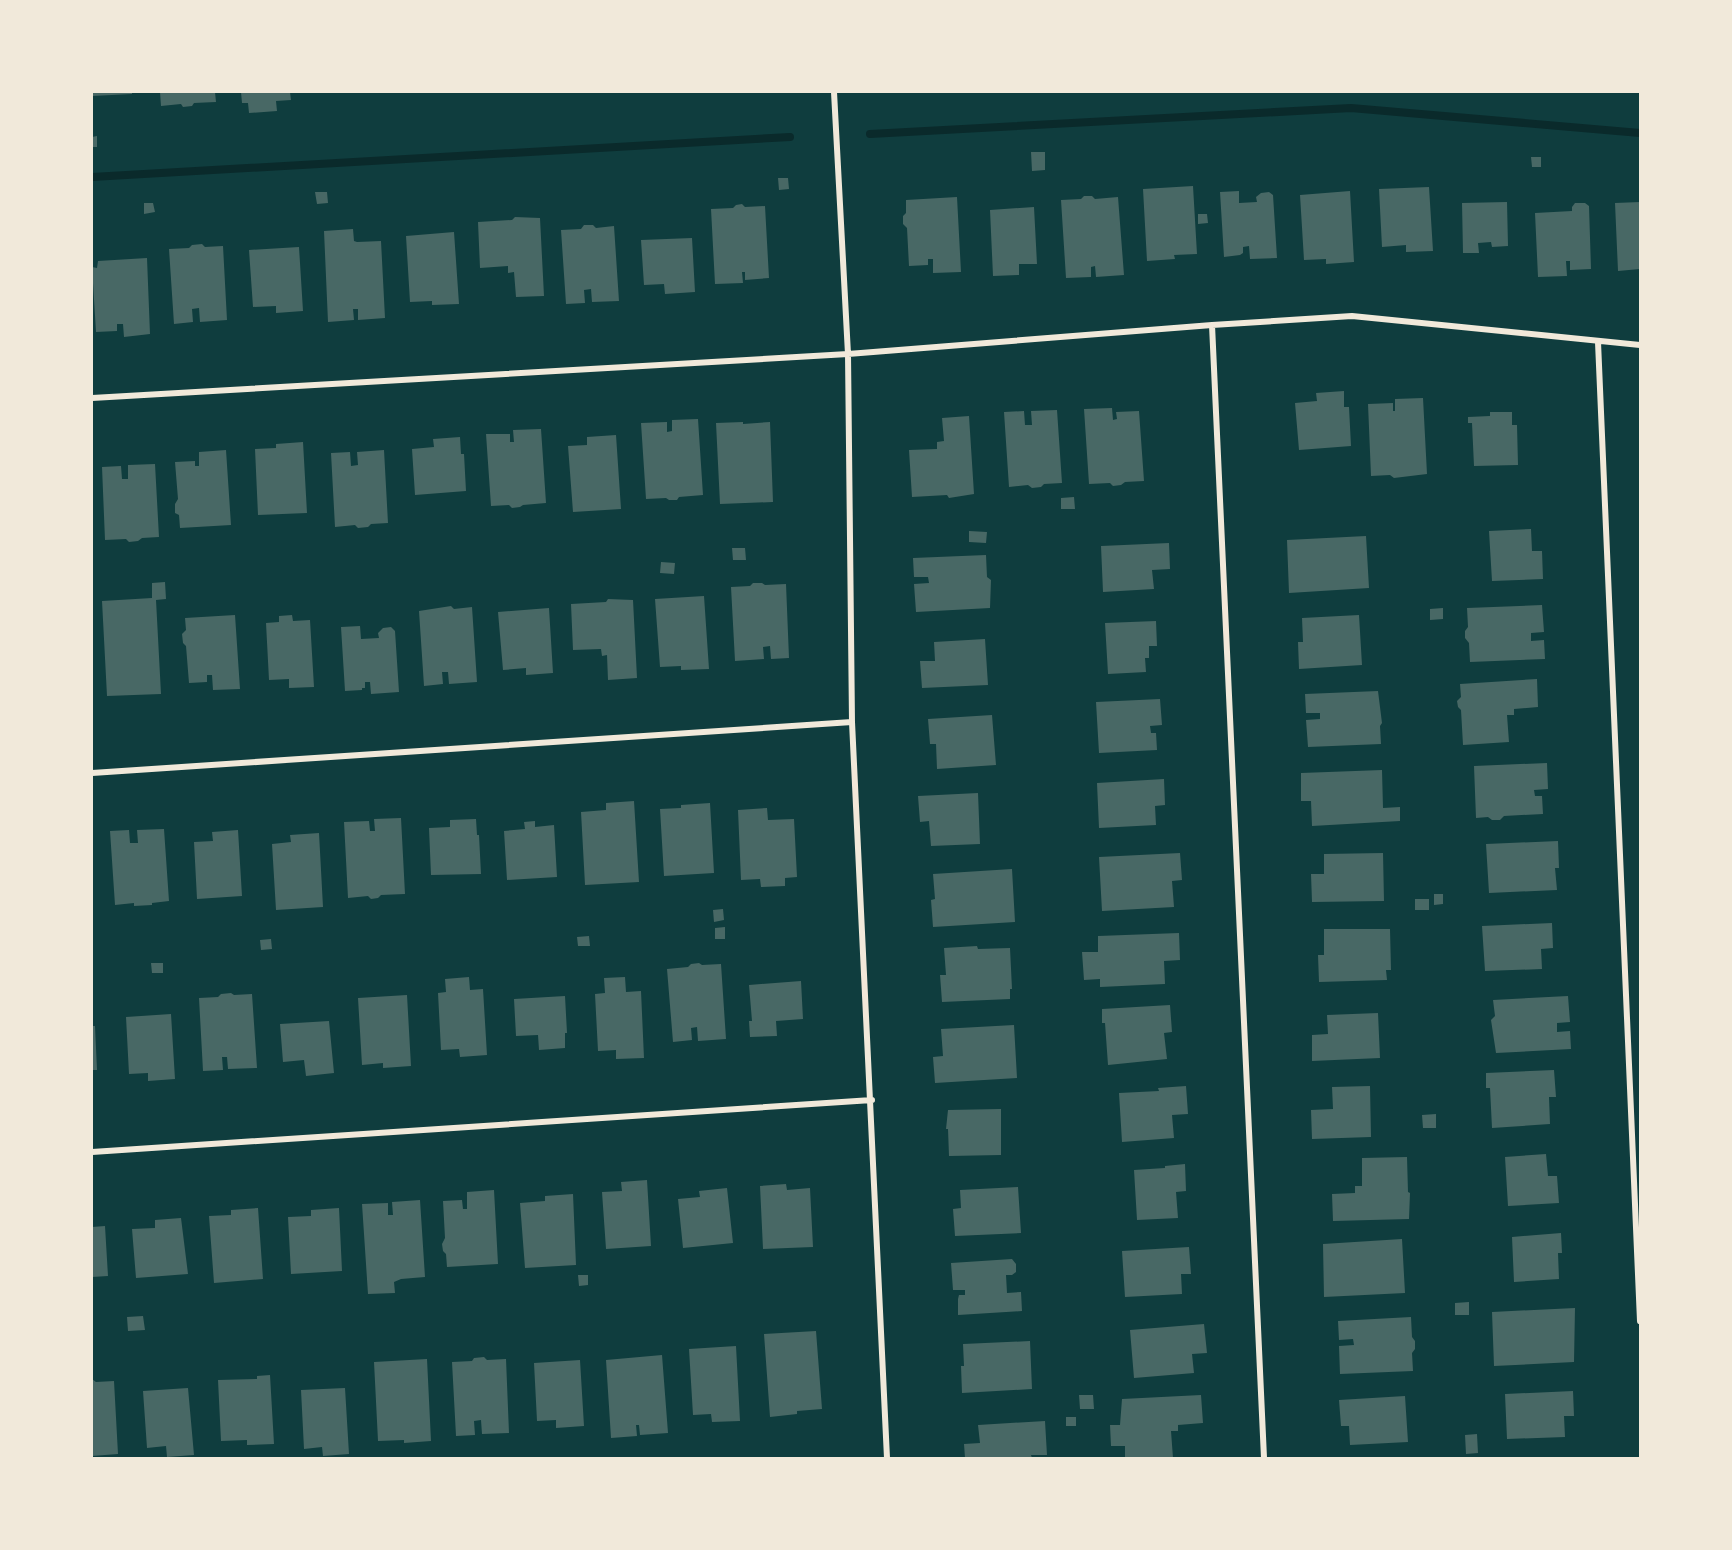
<svg xmlns="http://www.w3.org/2000/svg" width="1732" height="1550" viewBox="0 0 1732 1550" font-family="'PT Sans',sans-serif">
  <rect width="100%" height="100%" fill="#0f3d3e"/>
  <g fill="none" stroke-linecap="round" stroke-linejoin="round">
    <path stroke="#0a2a2b" stroke-width="8" d="M870 134 1351 108 1640 133
      M92 177 790 137"/>
  </g>
  <path fill="#486865" d="M92 92H132V94L92 96Z
    M160 92H215L216 102 194 103 192 106 183 107 181 104 161 106Z
    M241 92H290L291 100 276 101 277 111 249 113 248 103H242Z
    M97 136V147H92V137Z
    M1031 152H1045V170L1032 171Z
    M1531 157H1541V167H1532Z
    M778 178H788L789 189 779 190Z
    M1193 186 1197 254 1174 255 1175 259 1147 261 1143 189Z
    M1429 187 1433 251 1406 252V245L1382 247 1379 189Z
    M1239 191V203L1257 202 1256 197 1261 193 1269 192 1273 195 1277 258 1250 259 1249 246 1243 247V253L1240 255 1224 257 1220 192Z
    M1350 191 1354 262 1326 264V259L1304 260 1300 195Z
    M315 192H327L328 203 317 204Z
    M1084 196H1092L1095 199 1118 197 1124 275 1096 277 1095 266 1091 267V277L1066 278 1061 200 1081 199Z
    M957 197 961 272 933 273V259H928V265L909 266 907 228 903 224V216L906 213V200Z
    M1507 202 1508 246 1492 247 1491 242 1478 243 1479 253H1463L1462 203Z
    M1640 202V269L1618 271 1615 203Z
    M144 203H153L155 212 144 214Z
    M1575 203H1585L1589 206 1591 269 1570 270V261H1566L1567 276 1538 277 1535 213 1572 211V207Z
    M742 204 745 207 765 206 769 278 745 280V272H742L743 283 715 284 711 209 733 208 736 205Z
    M1034 207 1037 264H1019V275L993 276 990 210Z
    M1198 214H1207L1208 223 1198 224Z
    M515 217 540 218 544 296 516 297 514 272 508 273V266L480 268 478 222 512 220Z
    M584 225H593L596 228 614 226 619 301 592 302 591 289 584 290 585 303 566 304 561 230 581 229Z
    M353 229 354 241 357 242 381 241 385 318 358 320V309H353L354 320 328 322 324 231Z
    M454 232 459 304 432 305V301L410 302 406 236Z
    M692 238 695 292 665 294 664 284 644 285 641 240Z
    M202 244 205 247 223 246 227 320 200 322 199 308 192 309 193 322 174 324 169 249 189 248 192 245Z
    M299 247 303 311 276 313V306L253 307 249 250Z
    M147 258 150 334 124 337 123 324H117V331L96 332 92 267 97 268 98 261Z
    M1344 391V407H1349L1351 446 1299 450 1295 403 1317 401 1316 393Z
    M1423 398 1427 474 1394 478 1390 475 1371 476 1368 404 1393 403V411H1395V399Z
    M1112 408 1113 420 1117 419 1116 412 1139 411 1144 481 1125 482 1121 485 1113 486 1110 483 1089 484 1084 409Z
    M1057 410 1062 483 1044 484 1041 487 1032 488 1028 485 1009 487 1004 412 1024 411 1025 425H1032L1031 411Z
    M1490 412H1512V425H1517L1518 465 1474 466 1472 423H1468V417L1490 416Z
    M969 416 974 494 949 498 947 495 912 497 909 450 937 449V442L944 441 942 418Z
    M698 419 703 495 679 497 677 500H669L666 498 646 499 641 423 667 422V432L672 431V420Z
    M743 422V424L770 422 773 502 720 504 716 423Z
    M541 429 546 503 523 505 520 507 512 508 509 505 491 506 486 434H510V442H514L513 430Z
    M616 435 621 509 573 512 568 446 587 445V437Z
    M460 437 461 454H464L466 491 415 495 412 449 434 447 433 439Z
    M303 442 307 513 258 515 255 449 276 448V444Z
    M226 450 231 525 180 528 179 515 175 513V504L178 499 175 462 195 461V466H199V452Z
    M384 450 388 523 371 524 368 527 358 528 355 525 335 527 331 453 350 452 351 466 358 465 357 452Z
    M155 464 159 537 142 538 138 541 129 542 126 539 105 540 102 467 121 466 122 479H128V465Z
    M1074 497 1075 509H1061V498Z
    M1531 529 1532 551H1542L1543 579 1492 581 1489 531Z
    M969 531 987 532 986 543 969 542Z
    M1366 536 1369 588 1289 593 1287 540Z
    M1169 543 1170 569 1152 570 1154 589 1103 592 1101 546Z
    M732 548H745L746 560H733Z
    M986 555 987 577 991 580 990 608 916 612 914 584 929 583 928 577H914L913 558Z
    M661 562 675 563 674 574 660 573Z
    M165 582 166 599 156 600 161 694 107 696 102 601 152 598V583Z
    M753 583H762L765 585 786 584 789 658 771 659 770 646 763 647 764 659 735 661 731 587 750 586Z
    M704 596 709 669 681 670V666L660 667 655 599Z
    M608 599 633 600 637 678 608 680 607 655 602 656 601 649 573 650 571 604 606 602Z
    M1542 605 1544 632 1531 633V641L1544 640 1545 659 1470 662 1469 643 1465 638V631L1468 627 1467 608Z
    M451 606 454 609 472 607 477 682 449 684 448 672H442L443 684 424 686 419 611Z
    M549 608 553 673 526 675V668L503 670 498 612Z
    M1443 608V619L1430 620V609Z
    M235 615 240 689 213 690 212 675H207V682L189 683 186 646 183 643 182 634 186 630 185 618Z
    M292 615 293 621 310 620 314 687 289 688V679L269 680 266 623 279 622V616Z
    M1359 615 1362 665 1299 669 1298 642H1303L1302 618Z
    M1156 621 1157 646H1149V658H1145L1146 672 1108 674 1105 623Z
    M360 626 361 639 379 638 378 633 383 628 391 627 395 631 399 692 371 694 370 682H365V688H362V690L345 691 341 627Z
    M985 639 988 685 922 688 920 661H935L934 642Z
    M1537 679 1538 707 1514 709V715H1507L1509 742 1463 745 1461 710 1458 707 1457 701 1461 697 1460 684Z
    M1378 691 1382 723 1380 726 1381 744 1308 747 1306 720 1320 719V713H1306L1305 694Z
    M1160 699 1162 725 1150 726 1151 733H1156L1157 750 1099 753 1096 702Z
    M992 715 996 765 937 769 936 744H930L928 719Z
    M1547 763 1548 789 1534 790 1535 796H1542L1543 814 1504 816 1500 820H1492L1488 817 1476 818 1474 766Z
    M1382 770 1383 808 1400 807V821L1312 826 1311 801H1301V773Z
    M1164 779 1165 805 1155 806 1156 825 1099 828 1097 783Z
    M978 793 980 844 931 846 929 821 920 822 918 796Z
    M634 801 639 882 585 885 581 812 606 810V803Z
    M710 803 714 873 664 876 660 809 681 808V805Z
    M767 808 768 820 794 819 797 877 785 878V886L761 887 760 879 741 880 738 810Z
    M401 818 405 894 381 895 378 898 371 899 368 896 348 898 344 822 369 821 370 831H375L374 819Z
    M476 819 477 835H479L481 874 431 875 429 828 450 827V820Z
    M535 821V827L554 825 557 877 507 880 504 831 525 829 524 822Z
    M164 829 169 901 152 903V905L134 906V903L115 905 110 831 129 830 130 843H138L137 830Z
    M238 830 242 896 197 899 194 842 213 841 212 832Z
    M319 833 323 907 276 910 272 844 291 842 290 835Z
    M1558 841 1559 868H1555L1557 890 1489 893 1486 844Z
    M1180 853 1182 880 1172 881 1174 907 1102 911 1099 857Z
    M1383 853 1384 901 1312 902 1311 874H1324V854Z
    M1012 869 1015 922 933 927 931 900 935 899 933 874Z
    M1434 894H1443V904L1434 905Z
    M1415 899H1429V910H1415Z
    M723 909 724 920 714 922 713 910Z
    M1552 923 1553 948 1541 949 1542 969 1485 971 1482 926Z
    M725 927V939H715V928Z
    M1324 929H1390L1391 970H1386L1387 980 1319 982 1318 955H1324Z
    M1179 933 1180 960 1164 961 1165 984 1100 987V979L1084 980 1082 952H1098V936Z
    M589 936 590 946H578L577 937Z
    M271 939 272 949 261 950 260 940Z
    M977 946 978 949 1010 948 1012 989H1010V999L942 1002 940 975H946L944 948Z
    M151 963H163V973H152Z
    M699 963 702 965 721 964 726 1039 698 1041 697 1027 691 1028 692 1040 673 1042 667 969 688 967 691 964Z
    M469 977 470 990 483 989 487 1055 460 1057 459 1049 441 1050 438 993 446 992 445 979Z
    M625 977 626 992 641 991 644 1058 616 1059V1050L598 1051 595 994 605 993 604 978Z
    M801 981 803 1019 776 1021 777 1036 750 1037 749 1021H752L749 985Z
    M231 993 234 995 252 994 257 1068 228 1069 227 1057H222L223 1070 203 1071 199 998 218 997 221 994Z
    M407 995 411 1066 383 1068V1063L362 1065 358 998Z
    M565 996 567 1033H565V1048L539 1050 538 1035 516 1036 514 999Z
    M1568 996 1570 1022 1557 1023V1032L1570 1031 1571 1049 1496 1053 1491 1020 1495 1016 1493 1000Z
    M1170 1005 1172 1032 1164 1033 1167 1059 1108 1065 1105 1023H1102V1009Z
    M1378 1013 1380 1058 1312 1061V1035L1328 1034 1327 1015Z
    M171 1014 175 1079 148 1081V1073L129 1074 126 1017Z
    M329 1021 334 1073 306 1076 304 1060 283 1062 280 1024Z
    M1014 1025 1017 1078 935 1083 933 1057 943 1056 941 1029Z
    M92 1026H95L97 1070H92Z
    M1554 1070 1556 1097H1549L1550 1124 1492 1128 1490 1088H1486V1073Z
    M1186 1086 1188 1114 1172 1115 1174 1138 1122 1142 1119 1093 1159 1091 1158 1088Z
    M1370 1086 1371 1137 1312 1139 1311 1110 1333 1109 1332 1087Z
    M1001 1109V1155L949 1156 948 1129H946L948 1110Z
    M1436 1114V1128H1423L1422 1115Z
    M1546 1154 1548 1176H1557L1559 1203 1508 1206 1505 1157Z
    M1407 1157 1408 1192 1410 1193 1409 1219 1333 1221 1332 1194 1355 1193V1186H1362V1158Z
    M1185 1164 1186 1191 1176 1192 1178 1218 1137 1220 1134 1170 1165 1168V1166Z
    M647 1180 651 1246 606 1249 602 1192 622 1191 621 1182Z
    M786 1184 787 1190 810 1188 813 1247 763 1249 760 1186Z
    M1018 1187 1021 1233 955 1236 953 1209 961 1208 960 1190Z
    M727 1188 733 1243 683 1248 678 1199 700 1197 699 1191Z
    M494 1190 498 1264 447 1267 446 1254 443 1251 442 1244 445 1238 443 1201 462 1200 463 1209H467V1192Z
    M573 1194 576 1265 525 1268 520 1203 545 1201V1196Z
    M420 1200 425 1277 401 1279 394 1282 395 1293 368 1294 362 1204 388 1203V1215H393L392 1202Z
    M258 1208 263 1279 214 1283 209 1216 231 1215V1210Z
    M339 1208 342 1271 291 1274 288 1217 311 1216V1210Z
    M181 1218 188 1274 136 1278 132 1229 155 1228V1220Z
    M105 1226 108 1276 92 1277V1227Z
    M1561 1233 1562 1253H1558L1559 1279 1514 1282 1512 1237Z
    M1402 1239 1405 1293 1324 1297 1323 1244Z
    M1189 1247 1191 1274H1181L1182 1294 1125 1297 1122 1251Z
    M1012 1259 1016 1264V1272L1012 1275H1006L1007 1293 1021 1292 1022 1311 958 1315V1299L959 1295H965V1290H953L951 1263Z
    M578 1275H588V1285L579 1286Z
    M1469 1302V1315H1455V1303Z
    M1575 1308 1574 1362 1494 1366 1492 1312Z
    M143 1316 145 1330 128 1331 127 1317Z
    M1411 1317 1412 1337 1415 1341V1349L1412 1353 1413 1371 1340 1374 1339 1346 1354 1345 1353 1339 1339 1340 1338 1321Z
    M1204 1324 1207 1353 1192 1354 1194 1373 1134 1378 1130 1330Z
    M816 1331 822 1409 797 1411V1414L770 1417 764 1334Z
    M1030 1341 1032 1389 962 1393 961 1366H964L963 1344Z
    M736 1346 740 1421 712 1422 711 1414 693 1415 689 1349Z
    M662 1355 668 1433 640 1435 639 1425H636L637 1436 611 1438 606 1360Z
    M484 1357 487 1360 506 1359 509 1433 482 1434 481 1420 474 1421 475 1435 456 1436 452 1362 472 1361 474 1358Z
    M427 1359 431 1441 404 1443V1440L378 1441 374 1362Z
    M580 1360 584 1426 556 1428V1420L537 1421 534 1363Z
    M270 1375 274 1444 247 1445V1440L221 1441 218 1380 257 1379V1376Z
    M92 1379 96 1382 114 1381 118 1454 92 1456Z
    M188 1388 194 1455 167 1457 166 1446 147 1448 143 1391Z
    M345 1388 349 1454 323 1456 322 1447 304 1449 301 1390Z
    M1573 1391 1574 1416H1564L1565 1437 1507 1439 1505 1394Z
    M1079 1395H1093L1094 1409H1080Z
    M1201 1395 1203 1423 1178 1425V1431H1171L1173 1458H1125V1446H1111L1110 1425H1120L1122 1399Z
    M1405 1396 1408 1442 1350 1445 1349 1426H1341L1339 1400Z
    M1066 1417H1076V1426H1066Z
    M1045 1421 1047 1455H1031L1032 1458H965L964 1444 980 1443 978 1425Z
    M1477 1434 1478 1453 1466 1454 1465 1435Z"/>
  <g fill="none" stroke-linecap="round" stroke-linejoin="round">
    <path stroke="#f1e9da" stroke-width="6" d="M834 92 848 354 852 722 887 1458
      M1212 325 1264 1458
      M1598 342 1640 1321
      M92 398 848 354 1212 325 1352 316 1640 345
      M92 773 852 722
      M92 1152 872 1100"/>
  </g>
  <rect width="1732" height="1550" fill="none" stroke="#f1e9da" stroke-width="186"/>
</svg>
